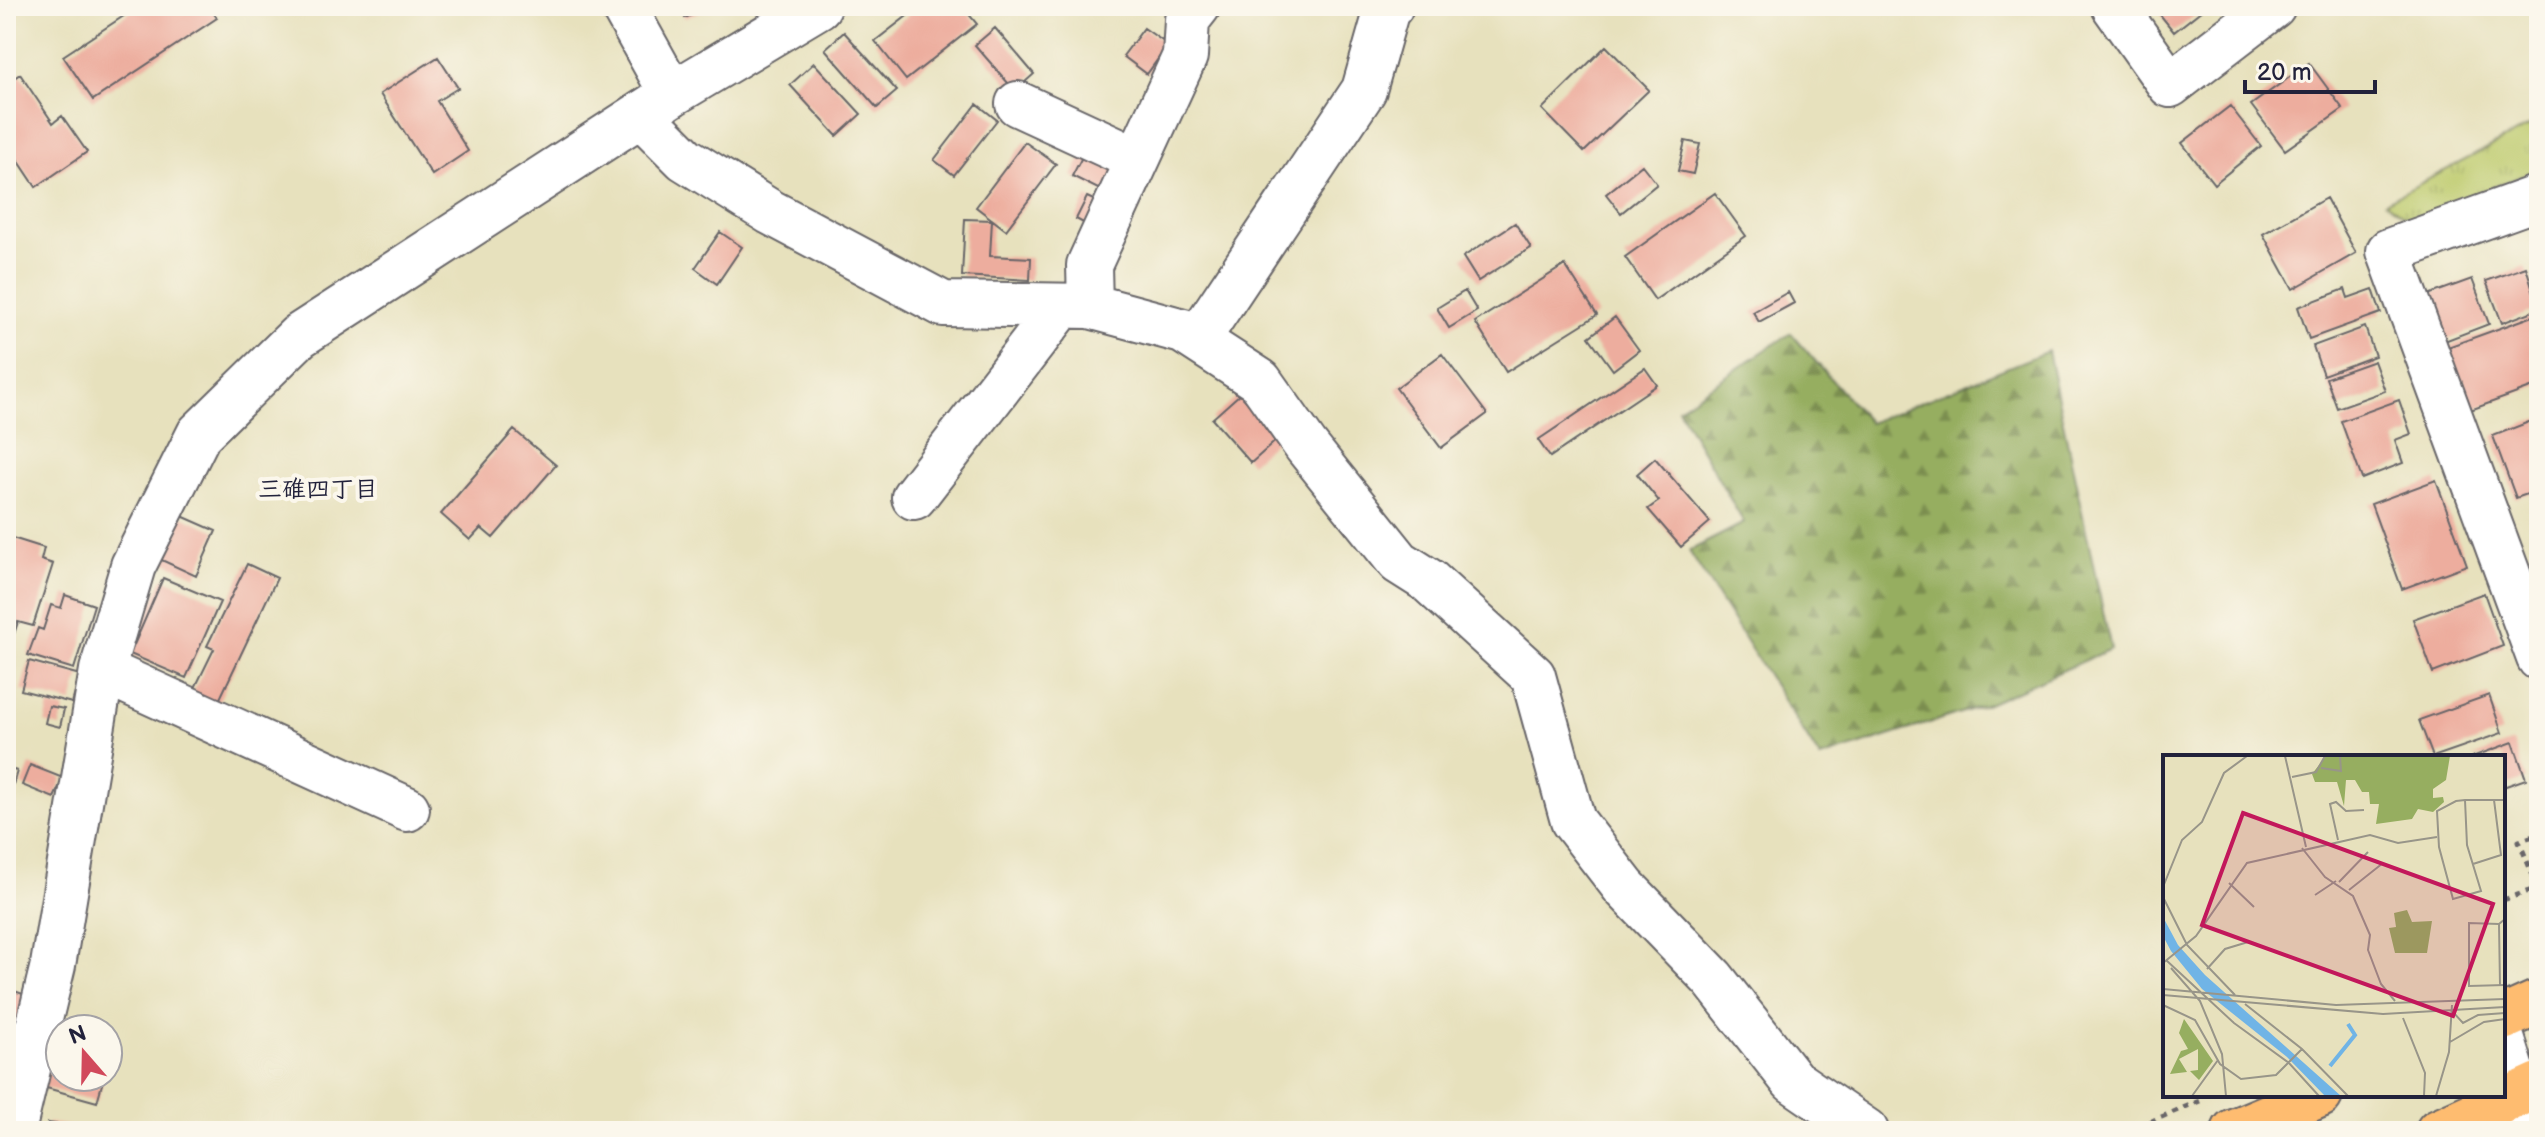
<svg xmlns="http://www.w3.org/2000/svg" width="2545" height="1137" viewBox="0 0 2545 1137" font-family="'Balsamiq Sans','Klee One',sans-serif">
  <defs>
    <pattern id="grass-tufts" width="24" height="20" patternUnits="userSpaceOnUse" patternTransform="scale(2)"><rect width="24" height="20" fill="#bdca6c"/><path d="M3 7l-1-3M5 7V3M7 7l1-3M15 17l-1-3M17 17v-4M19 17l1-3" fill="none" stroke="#a2ad5e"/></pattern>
    <pattern id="forest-firs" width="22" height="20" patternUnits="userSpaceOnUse" patternTransform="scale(2)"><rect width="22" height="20" fill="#96ae60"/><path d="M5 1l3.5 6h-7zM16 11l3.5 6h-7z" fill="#7a8d50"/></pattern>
  </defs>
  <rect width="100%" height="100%" fill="#fbf7ec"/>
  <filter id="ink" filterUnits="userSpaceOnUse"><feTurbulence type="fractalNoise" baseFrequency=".0125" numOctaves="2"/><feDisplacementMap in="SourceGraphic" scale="16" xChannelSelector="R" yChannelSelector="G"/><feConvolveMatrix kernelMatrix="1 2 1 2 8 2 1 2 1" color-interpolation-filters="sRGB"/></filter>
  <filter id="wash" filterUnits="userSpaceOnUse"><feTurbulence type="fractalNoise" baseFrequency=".006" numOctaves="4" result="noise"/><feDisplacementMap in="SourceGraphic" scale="32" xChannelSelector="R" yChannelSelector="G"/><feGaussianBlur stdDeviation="1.8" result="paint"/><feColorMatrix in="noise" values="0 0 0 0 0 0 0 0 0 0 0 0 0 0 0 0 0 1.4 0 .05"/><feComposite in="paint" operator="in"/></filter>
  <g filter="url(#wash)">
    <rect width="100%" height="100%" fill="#e7e1bd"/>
    <path fill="url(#grass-tufts)" stroke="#707654" stroke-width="2" d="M2539 121V169L2411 220 2385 202Z"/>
    <path fill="url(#forest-firs)" stroke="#5c684e" stroke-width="2" d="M1791 333 1869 423 2048 351 2111 649 1988 704 1820 758 1689 551 1744 523 1678 408Z"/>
    <g id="blocks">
      <path fill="#edad9e" d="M139 6H209L217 18 93 100 63 56Z
        M680 6H713L685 18Z
        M920 6H962L977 24 906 80 875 41Z
        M2153 6H2207L2174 32Z
        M995 28 1034 74 1015 91 975 45Z
        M1144 28 1168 45 1147 74 1123 56Z
        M844 32 897 91 877 108 825 49Z
        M1606 46 1649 90 1584 152 1542 109Z
        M438 57 458 88 437 101 468 151 432 175 380 94Z
        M814 63 861 114 837 136 790 85Z
        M2309 63 2343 109 2285 150 2251 105Z
        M20 74 53 123 62 116 87 152 36 187 6 142V84Z
        M977 104 997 120 954 175 934 160Z
        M2230 106 2261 146 2214 184 2182 143Z
        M1685 141 1700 144 1693 174 1678 171Z
        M1025 142 1056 164 1006 230 976 207Z
        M1083 155 1116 171 1106 193 1072 176Z
        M1642 165 1657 184 1621 213 1606 194Z
        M1715 193 1746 236 1655 300 1625 257Z
        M1087 197 1100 203 1089 226 1076 219Z
        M2326 198 2356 253 2293 289 2263 234Z
        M965 219 992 220 990 256 1031 258 1030 280 962 276Z
        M1515 223 1531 248 1478 281 1463 257Z
        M720 232 742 247 717 284 695 268Z
        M1565 265 1597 315 1506 372 1475 322Z
        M2526 267 2539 309 2502 323 2486 281Z
        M2472 279 2489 324 2442 342 2425 296Z
        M2345 289 2348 298 2373 289 2381 313 2309 339 2298 307Z
        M1465 291 1477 311 1449 328 1437 308Z
        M1788 292 1794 303 1759 322 1753 312Z
        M2539 314V385L2465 412 2442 349Z
        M1615 317 1639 350 1613 370 1589 337Z
        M2365 327 2375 356 2323 375 2313 346Z
        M1442 354 1487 414 1441 448 1396 388Z
        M2374 361 2385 391 2337 408 2326 378Z
        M1645 368 1657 385 1550 457 1538 440Z
        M1240 394 1279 438 1251 463 1212 419Z
        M2399 400 2411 434 2395 440 2403 463 2362 479 2341 421Z
        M2539 418V490L2516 498 2493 436Z
        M514 430 556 465 493 538 481 528 470 540 441 514Z
        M1655 458 1710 522 1681 547 1648 509 1659 501 1637 474Z
        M2436 480 2467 565 2402 589 2371 504Z
        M175 513 216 531 196 576 155 557Z
        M6 536 44 548 41 560 53 564 33 626 18 622 11 643 6 642Z
        M247 564 277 578 216 707 191 696 214 649 207 646Z
        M163 578 220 602 186 678 130 654Z
        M2484 593 2503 646 2433 673 2413 619Z
        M65 595 94 605 74 669 28 655 38 628 43 630 51 605 61 608Z
        M29 661 80 675 72 703 21 690Z
        M2489 695 2502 733 2433 757 2419 720Z
        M49 706 64 709 60 727 45 723Z
        M2513 742 2526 779 2503 787V757H2472Z
        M30 765 63 778 54 798 22 785Z
        M6 768 17 771 7 805H6Z
        M6 988 26 995 11 1039 6 1037Z
        M53 1051 60 1053V1077H104L97 1102 43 1087Z
        M48 1123 89 1129V1131H47Z"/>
    </g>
  </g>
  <g filter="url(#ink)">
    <use href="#blocks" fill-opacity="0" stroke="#676568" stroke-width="2"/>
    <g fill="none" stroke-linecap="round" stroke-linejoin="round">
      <defs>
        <path id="minor" d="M623 6 672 94
          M2114 6 2170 85 2273 6
          M1018 104 1137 159
          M642 116 685 159 770 212 943 304 1090 306 1183 331 1260 381 1306 446 1399 562 1429 581 1533 676 1573 821 1624 887 1713 979 1793 1081 1866 1131
          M2539 197 2389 251 2539 658
          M1090 306 1089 265 1185 56 1187 20 1198 6
          M1197 340 1364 90 1387 9 1391 6
          M914 497 1061 307
          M102 670 407 809
          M2503 1041 2531 1131
          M13 1131 53 965 102 670 133 566 199 434 299 336 672 94 819 6"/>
        <path id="major" d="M2503 1018 2539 1002
          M2234 1131 2320 1095
          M2438 1131 2539 1085"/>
      </defs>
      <use href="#minor" stroke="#676568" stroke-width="48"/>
      <use href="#major" stroke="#676568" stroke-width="48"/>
      <path stroke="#676568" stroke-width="5" stroke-dasharray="6 6" stroke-linecap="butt" d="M2503 900 2538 888 2519 841 2539 834
        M2128 1131 2202 1100"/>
      <use href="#minor" stroke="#fff" stroke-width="44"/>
      <use href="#major" stroke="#febc70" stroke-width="44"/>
    </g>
  </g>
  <g text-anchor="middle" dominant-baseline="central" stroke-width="8" stroke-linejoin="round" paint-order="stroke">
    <g font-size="24" font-weight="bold" fill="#22223b" stroke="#fbf7ec">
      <text x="318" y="489">三碓四丁目</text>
    </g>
  </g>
  <g transform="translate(2163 755)">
    <rect width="342" height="342" fill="#e7e1bd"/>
    <path d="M163 1H287L283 25 270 34V43L280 42 281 47 270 57 255 54 249 64 213 69 216 49H207L206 37H199L192 25H183L181 51 174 27H152L149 19ZM244 155 249 167 269 166 264 198H232L226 173 233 172 231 158ZM21 264 50 306 36 325 27 316 35 315V294L16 304 24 317 7 319 18 296 25 294 16 278Z" fill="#96ae60"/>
    <path d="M0 162 15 190 42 220 178 341H162L124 302 39 234 8 196 0 181Z" fill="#70b4e6"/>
    <path fill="none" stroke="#70b4e6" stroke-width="4" d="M167 311 192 280 185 269"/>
    <path fill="none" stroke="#989589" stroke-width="2" d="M122 1 143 92M158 13 178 16 177 1M129 22 153 17 162 1M302 45 304 90 318 136 290 144 276 92 274 56 293 46 302 45H342M175 85 167 49 173 47 183 56 201 55M139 93 162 122 190 141 207 180 205 195 218 229 232 246M310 109 338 100 331 45M176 127 205 97M66 128 91 152M0 132 19 85 39 67 61 18 84 1M186 135 220 108M152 140 173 126M0 142 24 190 72 240M336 169 306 168V231L342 230M3 205 71 268 126 308 156 341M0 208 33 181 84 108 207 80 235 88 274 82M8 213 37 246 59 299 63 341M44 214 62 194 85 187M337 230 336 169 342 164M0 234 173 250 342 244M0 240 220 259 342 252M82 249 139 294 185 341M0 250 32 265 57 309 78 324 113 320 139 294M289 256 300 268 315 260 342 258M240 263 262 318 261 341M287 287 321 267 342 264M29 341 55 305M273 341 286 297 289 250"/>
    <path fill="#c2185b" fill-opacity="0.15" stroke="#c2185b" stroke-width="4" d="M80 58 330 149 290 261 39 170Z"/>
    <rect width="342" height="342" fill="none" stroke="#22223b" stroke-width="4"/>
  </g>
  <rect width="2545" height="1137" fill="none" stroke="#fbf7ec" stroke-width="32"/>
  <g transform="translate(84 1053) rotate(340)"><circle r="38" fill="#fbf7ec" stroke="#a4a2a5" stroke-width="2"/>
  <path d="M0-6L14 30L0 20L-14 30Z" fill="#d1495b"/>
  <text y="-12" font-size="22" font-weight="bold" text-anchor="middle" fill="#22223b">N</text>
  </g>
  <path d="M2245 80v12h130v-12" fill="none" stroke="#22223b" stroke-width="4"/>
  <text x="2257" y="80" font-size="24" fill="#22223b" stroke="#fbf7ec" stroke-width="6" paint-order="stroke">20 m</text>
</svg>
